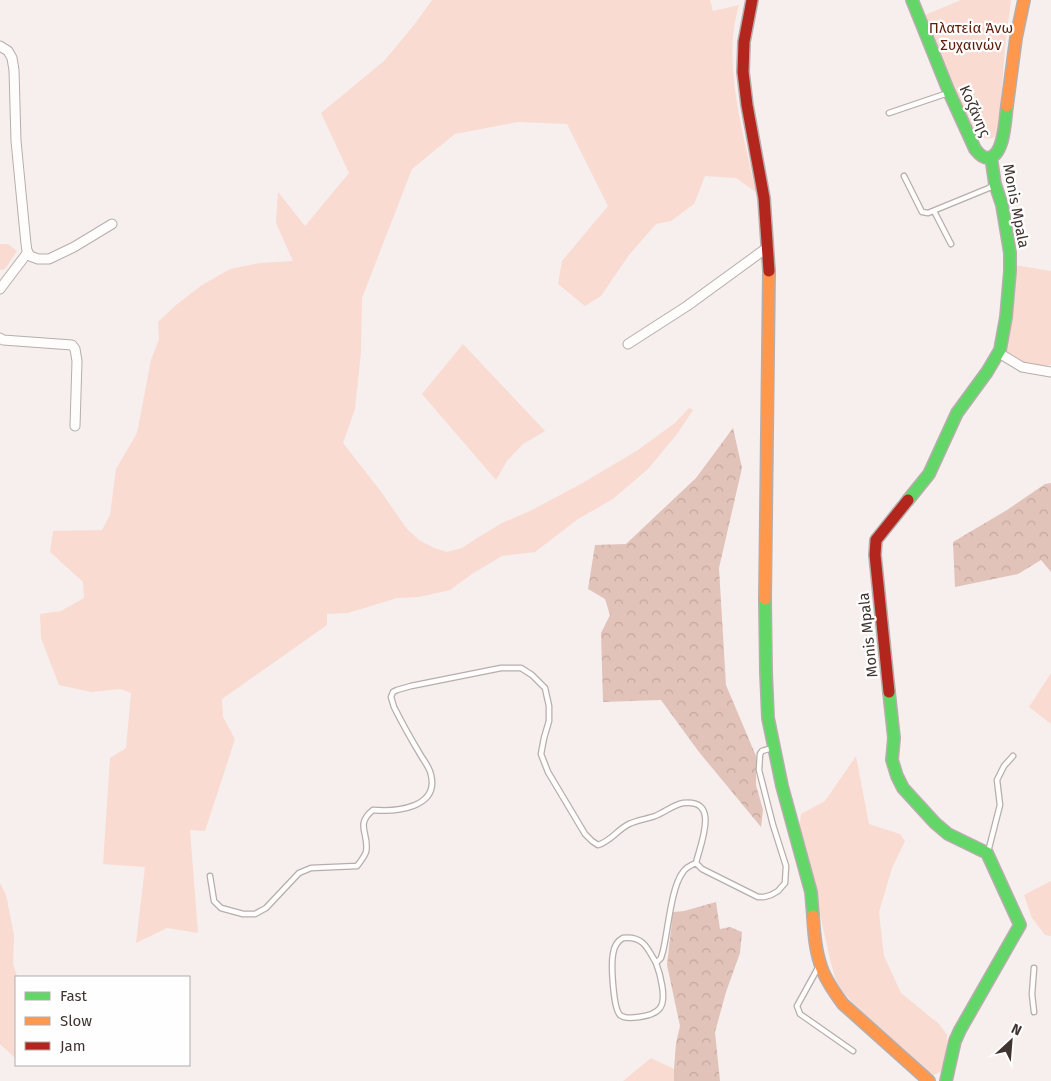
<svg xmlns="http://www.w3.org/2000/svg" width="1051" height="1081" viewBox="0 0 1051 1081" font-family="'Fira Sans',sans-serif">
  <defs>
    <pattern id="forest-crowns" width="20" height="18" patternUnits="userSpaceOnUse" patternTransform="scale(1.25)"><rect width="20" height="18" fill="#e2c3ba"/><path d="M2 6a3 3 0 1 1 6 0M12 15a3 3 0 1 1 6 0" fill="none" stroke="#c3a8a0"/></pattern>
  </defs>
  <rect width="100%" height="100%" fill="#f6efed"/>
  <path fill="#f9dbd2" d="M432 0H710L713 11 739 5C737 13 735 20 734 28 727 79 745 142 756 192L736 178 705 176 694 204 671 221 656 224 629 255 601 296 585 306 558 284 562 261 608 206 567 124 518 122 455 134 412 169 362 298 361 352 355 409 343 443 379 489 407 529 419 540 434 548 447 552 462 548 474 540 502 523 532 510 579 485 638 450 675 423 689 408 693 410 677 434 648 469 613 499 578 519 535 552 502 556 472 574 450 590 419 597 397 598 348 613 327 614V625L222 699 223 717 235 739 205 831 190 830 198 933 167 928 136 943 145 867 103 864 110 758 126 748 131 693 120 689 91 692 59 685 41 638 40 614 61 611 84 598 83 582 50 552 53 531 102 530 110 515 116 469 137 433 151 360 159 339 158 322 176 305 202 285 230 269 260 263 293 261 276 223 278 192 305 226 349 173 321 113 384 61 414 25Z
    M961 0H1011L1005 47 1000 115 996 134 995 137C988 140 980 138 975 132L946 70 925 15Z
    M0 244H8L17 251 5 269 0 270Z
    M1015 265 1051 271V365C1031 368 1020 363 1003 352Z
    M463 344 545 431 523 444 507 461 496 480 422 394Z
    M1051 673V724L1029 707Z
    M856 756 869 824 900 834 905 841 892 868 879 912 884 956 901 993 939 1024 947 1035 946 1064 940 1072 934 1075 926 1071 912 1061 854 1004 842 991 836 981 831 963 814 888 799 832 801 814 825 801Z
    M1051 881V936L1045 935 1032 918 1024 895Z
    M0 883 6 895 14 935 13 963 17 977 15 1016 16 1059 0 1044Z
    M651 1058 674 1069V1081H623Z"/>
  <path fill="url(#forest-crowns)" d="M733 428 742 468 719 568 726 685 756 756V785L763 810 761 827 699 752 661 700 603 702 601 633 610 615 605 599 588 589 595 545 626 544 696 478Z
    M1051 483V572L1041 560 1018 574 955 587 953 542 1007 510 1045 484Z
    M716 902 720 929 730 927 742 932 740 953 726 992 715 1032 720 1081H674V1069L676 1043 680 1026 667 965 673 912 684 911Z"/>
  <g fill="none" stroke-linecap="round" stroke-linejoin="round">
    <defs>
      <path id="lane" d="M889 113 948 93
        M904 176 922 212 928 213 989 188 994 184
        M934 211 951 244
        M988 852 1000 805 997 780 1004 766 1013 756
        M210 876 214 901 221 908 243 914H255L266 908 299 873 311 868 357 866C361 861 364 857 366 852 370 834 354 825 373 810 396 812 439 808 431 775 430 768 424 761 420 754 411 739 402 723 394 707L391 697 393 692 397 690 411 686 501 668H521L532 675 545 688 549 706V721L544 738 541 754 548 772 585 834 592 841 598 845C611 841 617 830 629 824 637 820 647 819 655 816 665 812 673 805 683 803 721 798 700 845 696 863L702 869 758 897H764L771 895 778 891 785 883 786 866 773 825 759 770 760 754 762 751 772 748
        M656 963C647 947 643 936 623 938 617 941 614 947 613 954 611 964 613 1008 620 1015 625 1019 633 1018 639 1017 646 1016 656 1014 660 1008 667 999 660 973 656 963L661 958 663 951C668 931 671 887 683 872 686 867 691 865 696 863
        M819 966 797 1006 800 1014 853 1051
        M1034 1012 1032 994 1034 968"/>
      <path id="street" d="M0 46 8 51 12 58 14 70 16 141 26 244 27 251 30 256 38 259H49L74 247 112 224
        M0 289 28 252
        M0 338 3 340 72 345 75 349 77 361 75 426
        M628 344 687 306 768 247
        M999 353 1022 367 1051 372"/>
      <path id="fast" d="M912 0 949 92 975 149C978 153 982 158 988 158 1005 156 1005 118 1007 106
        M908 500 929 474 957 413 987 372 1000 350 1006 317 1010 271V253L1002 205 995 184 991 157
        M765 599 766 672 768 718 782 786 811 892 813 916
        M889 692 894 738 892 760 897 776 903 788 935 823 948 834 987 853 1020 925 960 1030 955 1041 946 1081"/>
      <path id="slow" d="M1007 106 1016 38 1024 0
        M765 599 769 271
        M813 916C814 932 815 948 820 963 824 978 834 992 843 1004L929 1081"/>
      <path id="jam" d="M752 0 744 42 743 72 747 105 764 198 769 271
        M889 692 875 555 876 540 908 500"/>
    </defs>
    <use href="#lane" stroke="#b6aeac" stroke-width="7"/>
    <use href="#street" stroke="#b6aeac" stroke-width="11"/>
    <use href="#fast" stroke="#b6aeac" stroke-width="14"/>
    <use href="#slow" stroke="#b6aeac" stroke-width="14"/>
    <use href="#jam" stroke="#b6aeac" stroke-width="14"/>
    <use href="#lane" stroke="#fefdfc" stroke-width="4.5"/>
    <use href="#street" stroke="#fefdfc" stroke-width="9"/>
    <use href="#fast" stroke="#63d668" stroke-width="11"/>
    <use href="#slow" stroke="#ff974d" stroke-width="11"/>
    <use href="#jam" stroke="#b3261e" stroke-width="11"/>
  </g>
  <g text-anchor="middle" dominant-baseline="central" stroke-width="4.5" stroke-linejoin="round" paint-order="stroke">
    <g font-size="15" fill="#5b1f0c" stroke="#fefefe">
      <text x="971" y="28">Πλατεία Άνω<tspan x="971" dy="17">Συχαινών</tspan></text>
    </g>
    <g font-size="15" fill="#403430" stroke="#fefefe">
      <text transform="translate(975 111) rotate(66)">Κοζάνης</text>
      <text transform="translate(1016 206) rotate(79)">Monis Mpala</text>
      <text transform="translate(868 635) rotate(-96)">Monis Mpala</text>
    </g>
  </g>
  <rect x="15" y="976" width="175" height="90" fill="#fefefe" stroke="#b2adac"/>
  <rect x="25" y="992" width="25" height="8" fill="#63d668" stroke="#b2adac"/>
  <text x="60" y="1001" font-size="15" fill="#403430">Fast</text>
  <rect x="25" y="1017" width="25" height="8" fill="#ff974d" stroke="#b2adac"/>
  <text x="60" y="1026" font-size="15" fill="#403430">Slow</text>
  <rect x="25" y="1042" width="25" height="8" fill="#b3261e" stroke="#b2adac"/>
  <text x="60" y="1051" font-size="15" fill="#403430">Jam</text>
  <g transform="translate(1011 1041) rotate(26)" stroke="#fefefe" stroke-width="4" paint-order="stroke">
  <path d="M0-4L9 19L0 12L-9 19Z" fill="#403430"/>
  <text y="-8" font-size="14" font-weight="bold" text-anchor="middle" fill="#403430">N</text>
  </g>
</svg>
